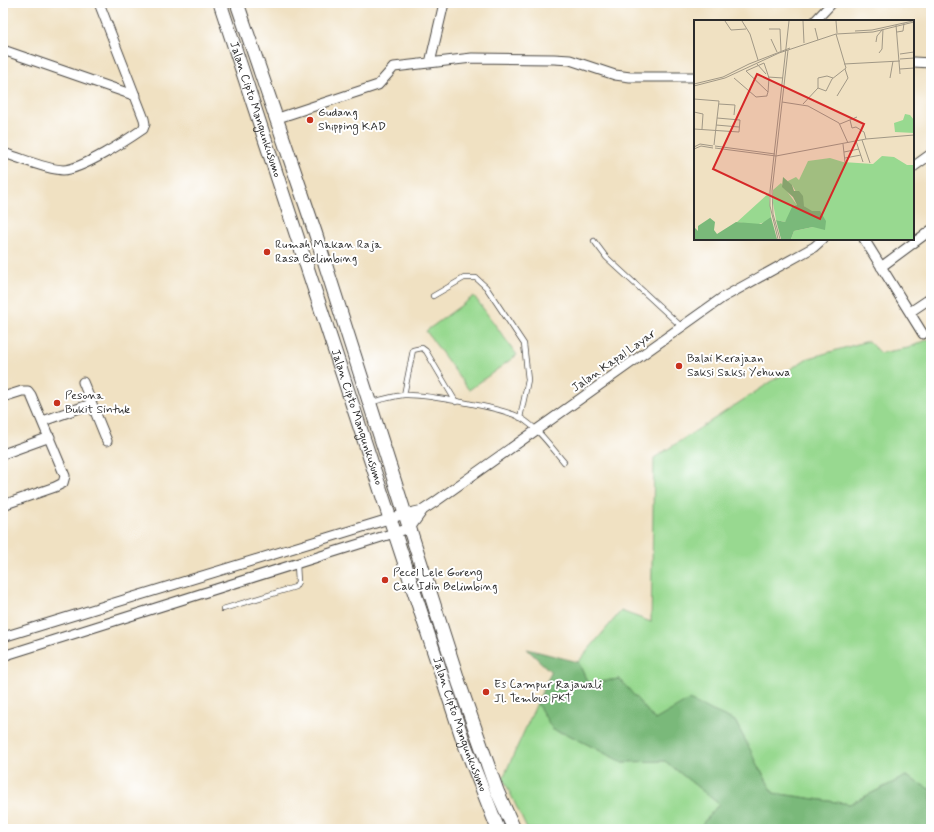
<svg xmlns="http://www.w3.org/2000/svg" width="934" height="832" viewBox="0 0 934 832" font-family="Mynerve,sans-serif">
  <rect width="100%" height="100%" fill="#fff"/>
  <filter id="ink" filterUnits="userSpaceOnUse"><feTurbulence type="fractalNoise" baseFrequency=".025" numOctaves="2"/><feDisplacementMap in="SourceGraphic" scale="8" xChannelSelector="R" yChannelSelector="G"/><feConvolveMatrix kernelMatrix="1 2 1 2 8 2 1 2 1" color-interpolation-filters="sRGB"/></filter>
  <filter id="wash" filterUnits="userSpaceOnUse"><feTurbulence type="fractalNoise" baseFrequency=".012" numOctaves="4" result="noise"/><feDisplacementMap in="SourceGraphic" scale="16" xChannelSelector="R" yChannelSelector="G"/><feGaussianBlur stdDeviation="0.9" result="paint"/><feColorMatrix in="noise" values="0 0 0 0 0 0 0 0 0 0 0 0 0 0 0 0 0 1.4 0 .05"/><feComposite in="paint" operator="in"/></filter>
  <g filter="url(#wash)">
    <rect width="100%" height="100%" fill="#f0e1c2"/>
    <path fill="#98d990" stroke="#62825e" d="M474 296 517 355 469 390 426 331Z
      M931 338V790L906 776 850 804 773 793 735 721 689 701 655 720 620 679 588 683 578 662 621 611 651 622 654 458 806 359 868 341 880 353 908 348Z
      M537 703 553 730 569 735 622 762 665 761 719 804 698 829H527L503 778Z"/>
    <path fill="#7ab97a" stroke="#527252" d="M527 649 578 662 588 683 620 679 655 720 689 700 735 721 773 793 850 804 906 776 931 790V829H698L719 804 665 761 622 762 569 735 553 730 537 703 551 672Z"/>
  </g>
  <g filter="url(#ink)">
    <g fill="none" stroke-linecap="round" stroke-linejoin="round">
      <defs>
        <path id="lane" d="M594 241 606 257 683 328
          M433 296 464 278H476L486 287 524 344 528 380 520 418
          M404 395 413 350 422 348 426 351 456 402
          M371 402C382 400 393 396 404 395 424 394 505 408 521 418 539 429 551 447 564 462
          M223 609 295 587 298 582 297 564"/>
        <path id="street" d="M815 21 832 3
          M3 50 136 96
          M913 62 931 63
          M430 63 444 3
          M275 119 378 85 394 67 472 58 554 59 570 60 615 75 630 77H695
          M3 153C22 158 43 169 63 170 81 170 127 140 143 129L145 124 144 119 99 3
          M913 167 931 154
          M864 239 923 334
          M881 267 931 230
          M910 312 931 298
          M83 382 107 441
          M3 397 22 391H28L31 395 65 476 63 483 55 487 3 505
          M43 421 91 404
          M3 454 50 437
          M3 637 405 514 423 510
          M3 656 410 528 423 510 435 502 722 298 814 247 823 239"/>
        <g id="secondary">
          <path id="s1" d="M220 3 463 740 498 829"/>
          <path d="M237 3 315 232 459 683 497 791 514 829"/>
        </g>
      </defs>
      <use href="#lane" stroke="#494642" stroke-width="6"/>
      <use href="#street" stroke="#494642" stroke-width="11"/>
      <use href="#secondary" stroke="#494642" stroke-width="15"/>
      <use href="#lane" stroke="#fff" stroke-width="4.5"/>
      <use href="#street" stroke="#fff" stroke-width="9"/>
      <use href="#secondary" stroke="#fff" stroke-width="13"/>
    </g>
  </g>
  <g fill="#c8321e" stroke="#fff" stroke-width="1.5">
    <circle cx="310" cy="120" r="4"/>
    <circle cx="267" cy="252" r="4"/>
    <circle cx="679" cy="366" r="4"/>
    <circle cx="57" cy="403" r="4"/>
    <circle cx="385" cy="580" r="4"/>
    <circle cx="486" cy="692" r="4"/>
  </g>
  <g text-anchor="middle" dominant-baseline="central" stroke-width="4" stroke-linejoin="round" paint-order="stroke">
    <g font-size="12" fill="#2b2b2b" stroke="#fff">
      <text stroke="none"><textPath href="#s1" startOffset="112">Jalan Cipto Mangunkusumo</textPath></text>
      <text transform="translate(614 361) rotate(-35)">Jalan Kapal Layar</text>
      <text stroke="none"><textPath href="#s1" startOffset="436">Jalan Cipto Mangunkusumo</textPath></text>
      <text stroke="none"><textPath href="#s1" startOffset="760">Jalan Cipto Mangunkusumo</textPath></text>
    </g>
    <g font-size="12" fill="#2b2b2b" stroke="#fff" text-anchor="start">
      <text x="318" y="113">Gudang<tspan x="318" dy="14">Shipping KAD</tspan></text>
      <text x="275" y="245">Rumah Makan Raja<tspan x="275" dy="14">Rasa Belimbing</tspan></text>
      <text x="687" y="359">Balai Kerajaan<tspan x="687" dy="14">Saksi Saksi Yehuwa</tspan></text>
      <text x="65" y="396">Pesona<tspan x="65" dy="14">Bukit Sintuk</tspan></text>
      <text x="393" y="573">Pecel Lele Goreng<tspan x="393" dy="14">Cak Idin Belimbing</tspan></text>
      <text x="494" y="685">Es Campur Rajawali<tspan x="494" dy="14">Jl. Tembus PKT</tspan></text>
    </g>
  </g>
  <g transform="translate(694 20)">
    <rect width="220" height="220" fill="#f0e1c2"/>
    <path d="M211 94 216 95 220 100V113L201 112 200 103 209 100ZM188 136 200 137 213 145H220V219H97L100 211 119 207 118 192 110 186 98 165 94 164V161L102 157 105 160 114 141 136 138 149 142 179 144ZM87 163 103 185 91 202 82 200 79 183V170ZM75 173 77 197 74 201 62 205 43 202Z" fill="#98d990"/>
    <path d="M89 157 98 165 100 171H105L109 176 110 186 118 191H126L132 201 131 210 119 207 100 211 97 219H87L82 200 91 202 98 187 103 185 99 177 88 167ZM77 197 83 219H0V207L4 211V206L16 198 21 202 20 210 23 214 42 202 67 204Z" fill="#7ab97a"/>
    <path fill="none" stroke="#a19886" stroke-width="1" d="M31 1 37 10 52 9M48 1 56 14 64 40M109 1 110 23M142 1 143 13M202 5 206 54M121 8 124 20M75 9H86L87 31M161 11 178 10 219 1M203 12 209 11 210 3M77 19 83 32M182 22 183 16 188 10M185 33 188 29 189 9M206 34 220 32M206 39 220 38M63 44 72 54M150 44 206 41M206 49 220 48M74 57 89 58M40 58 62 77 73 76V75L74 72 75 58 70 43 52 51 74 72M139 58 133 56 124 58V68L132 71 138 59 152 48 142 14M196 58 199 41M0 64 29 57 55 44 96 28M0 66 31 58 85 33 142 14 179 12 220 2M143 76 154 58 151 49M0 79 25 81 20 125M88 82 114 86 145 103 154 123M25 84 41 85 40 95M109 84 124 68M0 92 9 94 8 109M156 100 158 108 162 107 170 112 172 119M146 104 163 97M22 105 45 107M0 109 45 112 46 100 23 98M168 120 176 143M162 121 169 142M149 124 151 142M21 126 81 134M0 127 6 124 19 126M21 128 82 136 172 119 220 115M0 129 7 126 19 128M150 132 165 129M151 138 167 135M84 219 76 186V171L95 1M86 219 79 194 78 171 94 30"/>
    <path fill="#d62828" fill-opacity="0.15" stroke="#d62828" stroke-width="2" d="M63 54 170 104 126 199 19 149Z"/>
    <rect width="220" height="220" fill="none" stroke="#2b2b2b" stroke-width="2"/>
  </g>
  <rect width="934" height="832" fill="none" stroke="#fff" stroke-width="16"/>
</svg>
